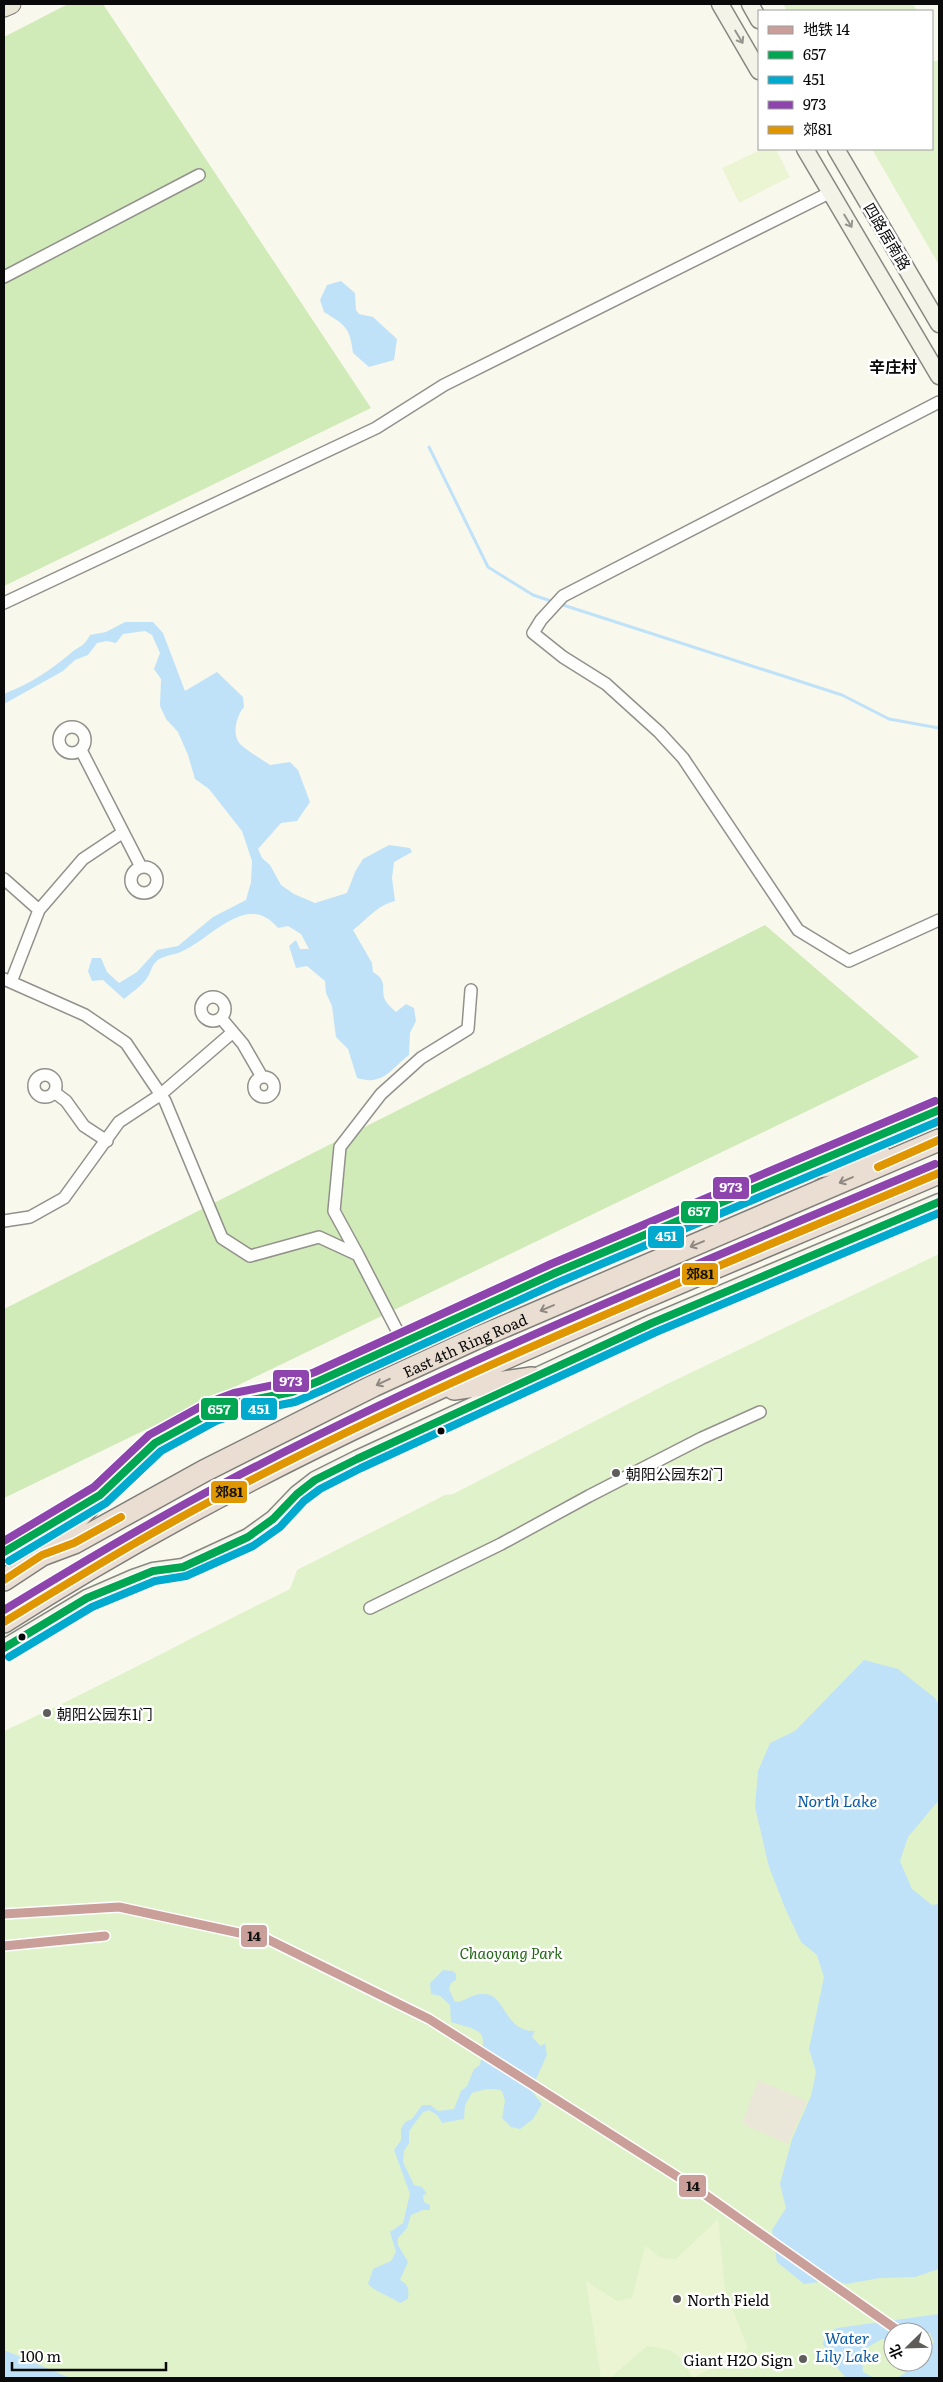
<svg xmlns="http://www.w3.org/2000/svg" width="943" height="2382" viewBox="0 0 943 2382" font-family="Literata,'Noto Sans SC',serif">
  <rect width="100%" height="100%" fill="#f9f8ed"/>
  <path fill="#e0f2ca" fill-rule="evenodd" d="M783 4H913L917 11H787Z
    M939 60V265L872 149H932V62Z
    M939 1254V2378H4V1731C101 1687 194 1636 290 1589L297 1570 445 1495 453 1494 665 1385ZM893 2332H923V2362H893Z"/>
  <path fill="#d0eab8" d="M68 4H103L371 408 4 586V37Z
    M765 925 919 1057 4 1498V1309Z"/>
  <path fill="#ebf5d4" d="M762 149H776L790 177 739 203 722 168Z
    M718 2219 725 2290 748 2349 693 2378C679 2353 676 2349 647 2346L610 2378H601L586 2281 617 2301 632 2298 645 2246 661 2258 676 2259Z"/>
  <path fill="#eae7d8" d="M758 2080 807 2101 788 2144 742 2124Z"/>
  <path fill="#bfe2f8" d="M341 281 355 293 356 310 359 314 373 317 397 339 394 360 369 367 353 353C350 327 345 325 324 312L320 300 327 285Z
    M125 622H153L163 633 185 691 217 672 243 697 244 707C237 715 231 734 240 744 246 750 263 760 270 765L290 762 298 770 310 802 297 821 281 823 258 849 262 858 270 865 281 885 294 894 315 903 347 893 355 872 363 859 389 845 410 848 412 852 394 862 392 878 395 901C376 906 369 918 353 930L372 963 373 972C389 982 380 987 385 1000 387 1004 393 1009 396 1012L406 1004 414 1008 416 1021 410 1033 409 1055C390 1070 383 1086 357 1078L348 1049 336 1037 332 1006 326 993 325 981 307 966 296 968 289 946 296 940 300 949H309L301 934 288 926 278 928C246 889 209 942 178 953 169 956 160 956 154 964 151 968 150 974 147 978 142 986 131 993 124 999L103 980 92 981 88 971 92 958H101L107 972 119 983 137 972 157 950 178 946 213 917 246 900 251 882 252 861 242 831 209 789 195 779 188 755 178 732 166 719 160 706 161 679 154 669 160 653 152 635 145 631 123 634 116 643 107 641 97 643 88 655 75 660 63 671 4 704V694C29 684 50 671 71 653 80 645 83 648 90 635L106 632Z
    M864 1660 898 1669 935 1698 939 1705V1800L908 1837 900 1861 912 1889 932 1905 939 1904V2269L915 2277 880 2278 846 2284 834 2280 804 2284 777 2262 772 2230 786 2208 780 2184 792 2139 811 2096 816 2072 809 2049 824 1977 817 1955 801 1942 785 1908 769 1867 755 1807 758 1771 770 1743 795 1731Z
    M443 1970 453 1971 456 1974V1980L451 1983 449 1989 455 2002C466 2002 471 1993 484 1994 506 1994 504 2032 535 2031L532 2037 541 2046 545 2043 547 2055 531 2090 542 2104 533 2119 520 2129 511 2127 502 2118 505 2101 502 2091C493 2087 481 2090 472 2093L465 2105 464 2119 442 2123 437 2115 429 2110 423 2112 409 2131V2143L404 2151 403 2162 414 2185 422 2187 427 2194 423 2195 424 2202 430 2205V2210H423L411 2215 407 2228 398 2238V2245L408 2262 400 2280C409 2285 409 2290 408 2299L400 2303C391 2297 374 2291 368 2284L373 2269 391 2261 396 2252 390 2232 403 2223 410 2194 394 2150 401 2140V2129L405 2122 412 2119 422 2105H430L438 2111 454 2109 461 2091 467 2086 474 2069 480 2065C487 2029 484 2032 451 2022L450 2005 440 1996 431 1994 430 1983Z
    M939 2314V2378H897L905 2373V2362H923V2354L934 2342 930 2333C917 2330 907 2332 893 2332V2341L882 2339 866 2348 862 2361 863 2372 874 2378H846L834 2364 823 2344 826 2334 837 2328Z
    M4 2350 63 2375 71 2378H4Z"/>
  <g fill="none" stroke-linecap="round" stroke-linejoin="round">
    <path stroke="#bfe2f8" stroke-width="3" d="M429 447 488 567 533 595 554 602
      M560 604 842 695 889 719 939 728"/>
    <defs>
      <path id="street" d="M4 277 199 175
        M939 402 563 596 541 620 533 633 563 657 606 684 659 732 683 758 798 930 849 961 939 920
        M4 603 376 428 444 385 831 192
        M59 740a13 13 0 1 1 26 0a13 13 0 1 1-26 0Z
        M81 750 141 867
        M131 880a13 13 0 1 1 26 0a13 13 0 1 1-26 0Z
        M4 879 39 910
        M4 979 85 1015 126 1043 165 1101 222 1238 250 1256 319 1237 358 1255 403 1342
        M11 982 39 910 83 859 122 833
        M201 1009a12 12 0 1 1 24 0a12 12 0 1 1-24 0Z
        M221 1018 243 1044 262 1077
        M34 1086a11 11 0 1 1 22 0a11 11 0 1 1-22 0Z
        M254 1087a10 10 0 1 1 20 0a10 10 0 1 1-20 0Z
        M54 1092 66 1101 84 1126 107 1141
        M4 1221 30 1217 64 1198 119 1122 160 1095 233 1032
        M358 1255 334 1211 340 1147 381 1094 421 1058 468 1029 471 990
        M370 1608 501 1544 589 1496 702 1438 760 1412"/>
      <path id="secondary" d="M720 4 759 71
        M750 4 759 20
        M805 149 939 376
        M836 149 939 324
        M4 1552 100 1495 155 1443 212 1412 237 1403 292 1392 319 1381 555 1273 939 1110
        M4 1648 87 1598 133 1578 153 1571 183 1567 248 1537 273 1519 297 1494 315 1480 357 1459 652 1323 939 1202"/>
      <path id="primary" d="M4 7 11 4"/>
      <g id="highway">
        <path d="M796 1171 881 1156"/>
        <path d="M454 1389 532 1378"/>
        <path d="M48 1549 100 1495"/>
        <path id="s1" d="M4 1580 42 1555 74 1543 204 1471 373 1386 475 1339 939 1140"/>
        <path d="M4 1622C295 1434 622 1309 939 1173"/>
      </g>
    </defs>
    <use href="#street" stroke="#92918c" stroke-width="14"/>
    <use href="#secondary" stroke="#888883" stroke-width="19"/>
    <use href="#primary" stroke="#7f7e7a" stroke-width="21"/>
    <use href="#highway" stroke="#7f7e7a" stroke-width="24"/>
    <use href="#street" stroke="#fefefc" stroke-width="11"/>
    <use href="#secondary" stroke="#f4f3e7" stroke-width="16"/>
    <use href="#primary" stroke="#ebe7d6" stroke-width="19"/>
    <use href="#highway" stroke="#eaded2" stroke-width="21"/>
    <defs>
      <path id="bus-1" d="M4 1552 100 1495 155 1443 212 1412 237 1403 292 1392 319 1381 555 1273 939 1110
        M4 1648 87 1598 153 1571 183 1567 248 1537 273 1519 297 1494 315 1480 357 1459 652 1323 939 1202"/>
      <path id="bus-2" d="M9 1561 106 1503 161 1451 216 1421 240 1413 295 1402 323 1390 559 1282 939 1121
        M9 1657 92 1607 155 1581 186 1576 253 1546 280 1527 304 1501 320 1489 361 1468 656 1332 939 1213"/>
      <path id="bus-3" d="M4 1541 94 1487 149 1435 207 1403 234 1393 289 1382 315 1372 551 1264 935 1101
        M4 1610C76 1566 149 1522 224 1483 454 1362 696 1265 935 1164"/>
      <path id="bus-4" d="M878 1167 939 1140
        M4 1580 42 1555 74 1543 121 1517
        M4 1622C78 1577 152 1531 230 1491 460 1371 701 1274 939 1173"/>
    </defs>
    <use href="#bus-1" stroke="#fff" stroke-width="11"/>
    <use href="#bus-2" stroke="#fff" stroke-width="11"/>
    <use href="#bus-3" stroke="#fff" stroke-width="11"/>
    <use href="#bus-4" stroke="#fff" stroke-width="11"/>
    <use href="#bus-1" stroke="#00a651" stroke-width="8"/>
    <use href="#bus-2" stroke="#00a9ce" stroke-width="8"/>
    <use href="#bus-3" stroke="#8e44ad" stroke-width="8"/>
    <use href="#bus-4" stroke="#df9601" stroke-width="8"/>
    <defs>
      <path id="metro-1" d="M4 1914 119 1907 267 1939 429 2019 697 2189 900 2332
        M4 1946 105 1936"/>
    </defs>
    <use href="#metro-1" stroke="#fff" stroke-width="12"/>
    <use href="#metro-1" stroke="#ca9f99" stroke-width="9"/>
  </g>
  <defs><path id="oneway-shaft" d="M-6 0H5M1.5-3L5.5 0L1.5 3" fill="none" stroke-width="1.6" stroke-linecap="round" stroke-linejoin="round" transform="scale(1.25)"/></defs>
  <g stroke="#96968f">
    <use href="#oneway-shaft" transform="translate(739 37) rotate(59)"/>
    <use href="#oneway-shaft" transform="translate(848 221) rotate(59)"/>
  </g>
  <g stroke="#908982">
    <use href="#oneway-shaft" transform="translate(846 1180) rotate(157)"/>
    <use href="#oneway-shaft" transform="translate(697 1244) rotate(157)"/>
    <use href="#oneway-shaft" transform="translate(547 1308) rotate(157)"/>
    <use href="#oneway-shaft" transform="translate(383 1382) rotate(155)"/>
  </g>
  <g fill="#0a0a0a" stroke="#fff" stroke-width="2">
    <circle cx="441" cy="1431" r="4.5"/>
    <circle cx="22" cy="1637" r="4.5"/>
  </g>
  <g fill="#5e5d59" stroke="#fff" stroke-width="2">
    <circle cx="616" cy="1473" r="5"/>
    <circle cx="47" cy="1713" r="5"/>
    <circle cx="677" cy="2299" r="5"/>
    <circle cx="803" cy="2359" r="5"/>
  </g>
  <g text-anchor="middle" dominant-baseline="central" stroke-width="5" stroke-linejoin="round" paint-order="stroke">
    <g font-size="15" fill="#0a0a0a" stroke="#fff">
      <text transform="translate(888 236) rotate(59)">四路居南路</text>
      <text stroke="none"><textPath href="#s1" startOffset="518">East 4th Ring Road</textPath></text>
    </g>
    <g font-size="15" fill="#0a0a0a" stroke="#fff" text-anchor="start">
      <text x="626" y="1473">朝阳公园东2门</text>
      <text x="57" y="1713">朝阳公园东1门</text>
      <text x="687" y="2299">North Field</text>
      <text x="793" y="2359" text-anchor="end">Giant H2O Sign</text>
    </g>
    <g font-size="15" font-style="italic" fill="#236616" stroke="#fff">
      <text x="511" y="1952">Chaoyang Park</text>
    </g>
    <g font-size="16" font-weight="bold" fill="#0a0a0a" stroke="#fff">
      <text x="893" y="366">辛庄村</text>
    </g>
    <g font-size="16" font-style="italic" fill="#0a5ba6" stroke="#fff">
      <text x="837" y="1800">North Lake</text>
      <text x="847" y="2337">Water<tspan x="847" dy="18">Lily Lake</tspan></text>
    </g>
  </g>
  <g stroke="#fff" stroke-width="2">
    <rect x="712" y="1176" width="38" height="24" rx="5" fill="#8e44ad"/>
    <rect x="680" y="1200" width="39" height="24" rx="5" fill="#00a651"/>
    <rect x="647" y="1225" width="38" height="24" rx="5" fill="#00a9ce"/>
    <rect x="681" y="1262" width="38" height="24" rx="5" fill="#df9601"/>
    <rect x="272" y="1369" width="38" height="24" rx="5" fill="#8e44ad"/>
    <rect x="240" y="1397" width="38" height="24" rx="5" fill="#00a9ce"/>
    <rect x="200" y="1397" width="39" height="24" rx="5" fill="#00a651"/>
    <rect x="210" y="1480" width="38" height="24" rx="5" fill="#df9601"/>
    <rect x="240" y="1924" width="28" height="24" rx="5" fill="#ca9f99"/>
    <rect x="678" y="2174" width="29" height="24" rx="5" fill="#ca9f99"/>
  </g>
  <g font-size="14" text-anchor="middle" font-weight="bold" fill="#fff">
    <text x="731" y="1192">973</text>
    <text x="699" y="1216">657</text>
    <text x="666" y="1241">451</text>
    <text x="291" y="1386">973</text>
    <text x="259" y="1414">451</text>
    <text x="219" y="1414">657</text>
  </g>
  <g font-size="14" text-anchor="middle" font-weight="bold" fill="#111">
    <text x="700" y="1279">郊81</text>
    <text x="229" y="1497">郊81</text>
    <text x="254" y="1941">14</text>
    <text x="693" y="2191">14</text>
  </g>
  <rect width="943" height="2382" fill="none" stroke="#0a0a0a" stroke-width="10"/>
  <rect x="758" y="10" width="175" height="140" fill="#ffffff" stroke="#9d9d9d"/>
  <rect x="768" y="26" width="25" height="8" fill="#ca9f99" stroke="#9d9d9d"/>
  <text x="803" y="35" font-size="15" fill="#0a0a0a">地铁 14</text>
  <rect x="768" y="51" width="25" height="8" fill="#00a651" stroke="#9d9d9d"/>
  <text x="803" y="60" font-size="15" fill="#0a0a0a">657</text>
  <rect x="768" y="76" width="25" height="8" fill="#00a9ce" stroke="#9d9d9d"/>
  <text x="803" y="85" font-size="15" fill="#0a0a0a">451</text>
  <rect x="768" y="101" width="25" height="8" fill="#8e44ad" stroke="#9d9d9d"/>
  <text x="803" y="110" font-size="15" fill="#0a0a0a">973</text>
  <rect x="768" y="126" width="25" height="8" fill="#df9601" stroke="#9d9d9d"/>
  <text x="803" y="135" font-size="15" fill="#0a0a0a">郊81</text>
  <g transform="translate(908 2347) rotate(247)"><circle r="24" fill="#ffffff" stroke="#9d9d9d"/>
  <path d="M0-4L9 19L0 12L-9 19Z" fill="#5e5d59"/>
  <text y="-8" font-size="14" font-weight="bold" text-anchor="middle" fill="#0a0a0a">北</text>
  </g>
  <path d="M12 2362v8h154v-8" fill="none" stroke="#0a0a0a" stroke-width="2.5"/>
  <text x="20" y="2362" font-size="15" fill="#0a0a0a" stroke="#ffffff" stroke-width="4" paint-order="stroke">100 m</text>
</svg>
